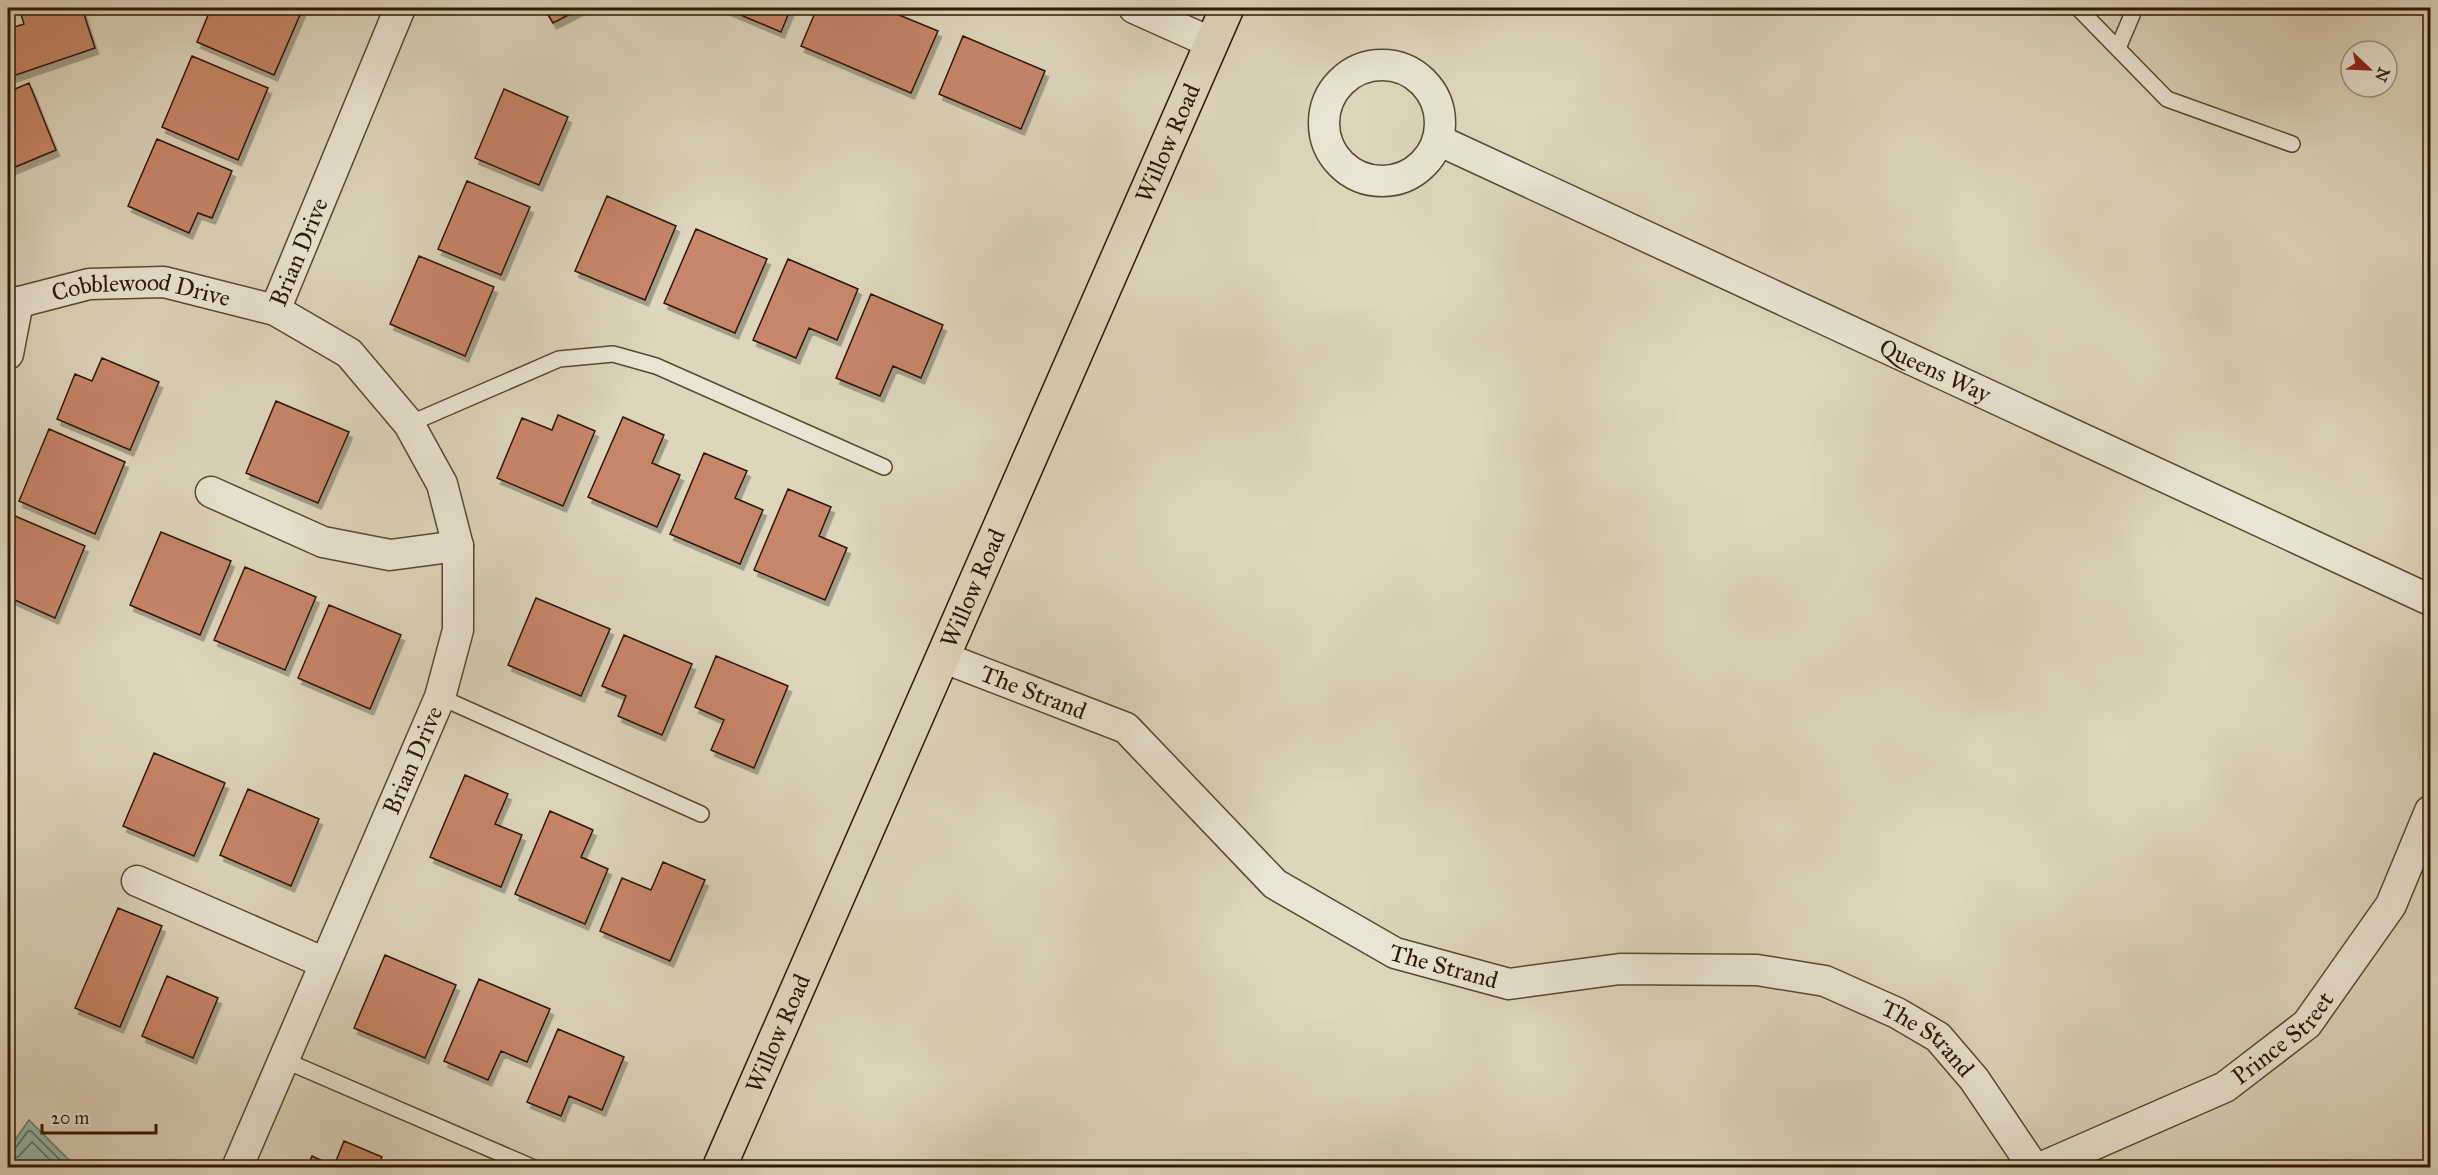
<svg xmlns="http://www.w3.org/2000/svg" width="2438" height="1175" viewBox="0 0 2438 1175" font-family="'IM FELL Great Primer',serif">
  <defs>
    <filter id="shadow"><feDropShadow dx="3.5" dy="6" stdDeviation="0" flood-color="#0004"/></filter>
  </defs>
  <rect width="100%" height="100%" fill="#ddd5bc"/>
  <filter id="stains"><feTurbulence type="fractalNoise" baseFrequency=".00333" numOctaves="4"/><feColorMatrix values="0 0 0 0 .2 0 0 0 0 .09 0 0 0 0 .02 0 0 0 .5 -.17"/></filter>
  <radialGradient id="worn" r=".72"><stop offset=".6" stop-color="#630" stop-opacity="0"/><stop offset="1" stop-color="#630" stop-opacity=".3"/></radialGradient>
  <path fill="#93b9af" stroke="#6a7969" stroke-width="1.5" d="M29 1120 76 1167H8V1150Z"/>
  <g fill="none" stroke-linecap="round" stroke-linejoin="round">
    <path stroke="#606958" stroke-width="1.5" d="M8 1152 14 1150 28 1131H31L68 1168
      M8 1160 18 1157 32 1142 58 1168"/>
  </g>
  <path fill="#c78569" stroke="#2d1900" stroke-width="1.5" filter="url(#shadow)" d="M19 8H82L95 48 10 77 8 69V29L24 24Z
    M211 8H303L274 75 197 42Z
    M544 8H582L553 23Z
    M724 8H791L781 32Z
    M817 8H882L938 31 911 93 801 46Z
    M963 36 1045 71 1021 129 939 94Z
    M192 56 268 88 238 160 162 127Z
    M29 83 56 150 8 170V92Z
    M504 89 568 117 539 185 475 158Z
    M157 139 232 171 212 218 198 213 189 233 128 206Z
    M467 181 530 207 501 275 438 249Z
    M607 196 676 226 645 300 575 271Z
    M696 229 767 259 735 333 664 303Z
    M419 256 494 287 465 356 390 324Z
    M788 259 858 289 837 340 809 328 796 358 753 340Z
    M871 294 943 325 921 378 893 366 880 396 836 378Z
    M102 358 159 382 130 450 57 419 75 374 92 381Z
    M276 401 349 432 318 503 246 473Z
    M558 415 595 431 563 506 497 478 522 418 552 430Z
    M623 417 664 435 652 463 680 475 657 527 588 497Z
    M49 429 125 462 95 534 19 501Z
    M704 453 747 471 735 498 763 510 740 564 670 534Z
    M788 489 831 507 819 536 847 548 825 600 754 570Z
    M8 513 85 546 55 618 8 597Z
    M161 532 231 561 200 635 130 605Z
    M245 567 316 597 285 670 214 640Z
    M536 598 610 629 581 696 508 665Z
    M329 605 401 635 370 709 298 678Z
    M624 635 692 664 662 735 618 716 626 696 602 686Z
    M716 656 788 686 754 768 711 750 724 720 695 707Z
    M154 753 225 783 194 856 123 826Z
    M465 775 508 794 495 824 522 835 501 887 430 857Z
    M248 789 319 819 291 886 220 855Z
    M550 811 593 830 581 857 608 869 585 924 515 894Z
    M663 862 705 880 670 961 600 931 622 878 651 890Z
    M118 908 162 926 120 1027 75 1008Z
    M385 955 456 985 425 1058 354 1028Z
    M167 976 218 998 193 1058 142 1036Z
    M479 979 550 1009 527 1062 501 1051 488 1080 444 1061Z
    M558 1029 624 1057 602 1110 569 1096 561 1116 527 1102Z
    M344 1141 382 1157 377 1168H307L312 1156 334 1166Z"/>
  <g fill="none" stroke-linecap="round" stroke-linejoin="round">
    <defs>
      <path id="lane" d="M2078 8 2167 99 2292 144
        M2118 48 2135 8
        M409 424 559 359 613 354 656 366 884 467
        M440 697 701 814
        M284 1060 534 1168"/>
      <g id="street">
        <path d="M1134 8 1212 43"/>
        <circle cx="1382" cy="123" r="58"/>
        <path id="s1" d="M1438 140 2430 600"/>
        <path id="s2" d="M8 305 89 284 164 282 275 310"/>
        <path d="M8 354 18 302"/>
        <path d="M211 492 323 542 390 555 458 546"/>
        <path id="s3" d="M942 657 1126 728 1275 884 1395 953 1509 984 1620 969 1757 970 1825 981 1897 1013 1938 1037 1974 1079 2034 1168"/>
        <path d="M137 881 325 963"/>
        <path id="s4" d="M237 1168 440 697 458 630V546L442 484 409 424 349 353 275 310 400 8"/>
        <path id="s5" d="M2040 1168 2225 1087 2307 1024 2391 905 2430 811"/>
      </g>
      <g id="primary">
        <path id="s6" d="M719 1168 1227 8"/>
      </g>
    </defs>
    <use href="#lane" stroke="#59482f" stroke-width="18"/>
    <use href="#street" stroke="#59482f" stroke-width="33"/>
    <use href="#primary" stroke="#2d1900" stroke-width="36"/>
    <use href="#lane" stroke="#e9e4d3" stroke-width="15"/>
    <use href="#street" stroke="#e9e4d3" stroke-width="30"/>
    <use href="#primary" stroke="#ddd5bc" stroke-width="33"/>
  </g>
  <g text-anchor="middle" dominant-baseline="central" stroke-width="4.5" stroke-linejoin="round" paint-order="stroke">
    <g font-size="24" fill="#2d1900" stroke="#e9e4d3">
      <text stroke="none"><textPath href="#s6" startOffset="1119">Willow Road</textPath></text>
      <text stroke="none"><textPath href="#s4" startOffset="1040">Brian Drive</textPath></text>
      <text stroke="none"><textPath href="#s2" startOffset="136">Cobblewood Drive</textPath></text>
      <text stroke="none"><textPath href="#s1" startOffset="548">Queens Way</textPath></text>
      <text stroke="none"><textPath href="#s6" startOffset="633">Willow Road</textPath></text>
      <text stroke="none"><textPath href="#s3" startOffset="98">The Strand</textPath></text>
      <text stroke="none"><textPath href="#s4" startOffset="444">Brian Drive</textPath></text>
      <text stroke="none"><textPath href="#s3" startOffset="602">The Strand</textPath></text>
      <text stroke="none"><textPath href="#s6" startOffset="147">Willow Road</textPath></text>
      <text stroke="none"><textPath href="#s5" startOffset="278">Prince Street</textPath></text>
      <text stroke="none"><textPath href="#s3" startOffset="1106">The Strand</textPath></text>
    </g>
  </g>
  <rect width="2438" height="1175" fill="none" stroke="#ddd5bc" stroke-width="30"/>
  <rect x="9" y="9" width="2420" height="1157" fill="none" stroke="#2d1900" stroke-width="3"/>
  <rect x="15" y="15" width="2408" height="1145" fill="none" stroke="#2d1900" stroke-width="1.5"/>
  <g transform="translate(2369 69) rotate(113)"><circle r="28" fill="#e9e4d3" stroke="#9e937f" stroke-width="1.5"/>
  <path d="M0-4.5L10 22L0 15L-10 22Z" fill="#8f2418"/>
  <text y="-9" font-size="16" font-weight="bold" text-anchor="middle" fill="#2d1900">N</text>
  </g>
  <path d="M42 1124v9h114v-9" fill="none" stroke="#2d1900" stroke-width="3"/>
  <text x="51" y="1124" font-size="18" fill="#2d1900" stroke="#e9e4d3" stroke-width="4.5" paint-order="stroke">20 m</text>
  <rect width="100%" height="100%" filter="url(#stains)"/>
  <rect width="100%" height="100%" fill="url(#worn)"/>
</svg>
